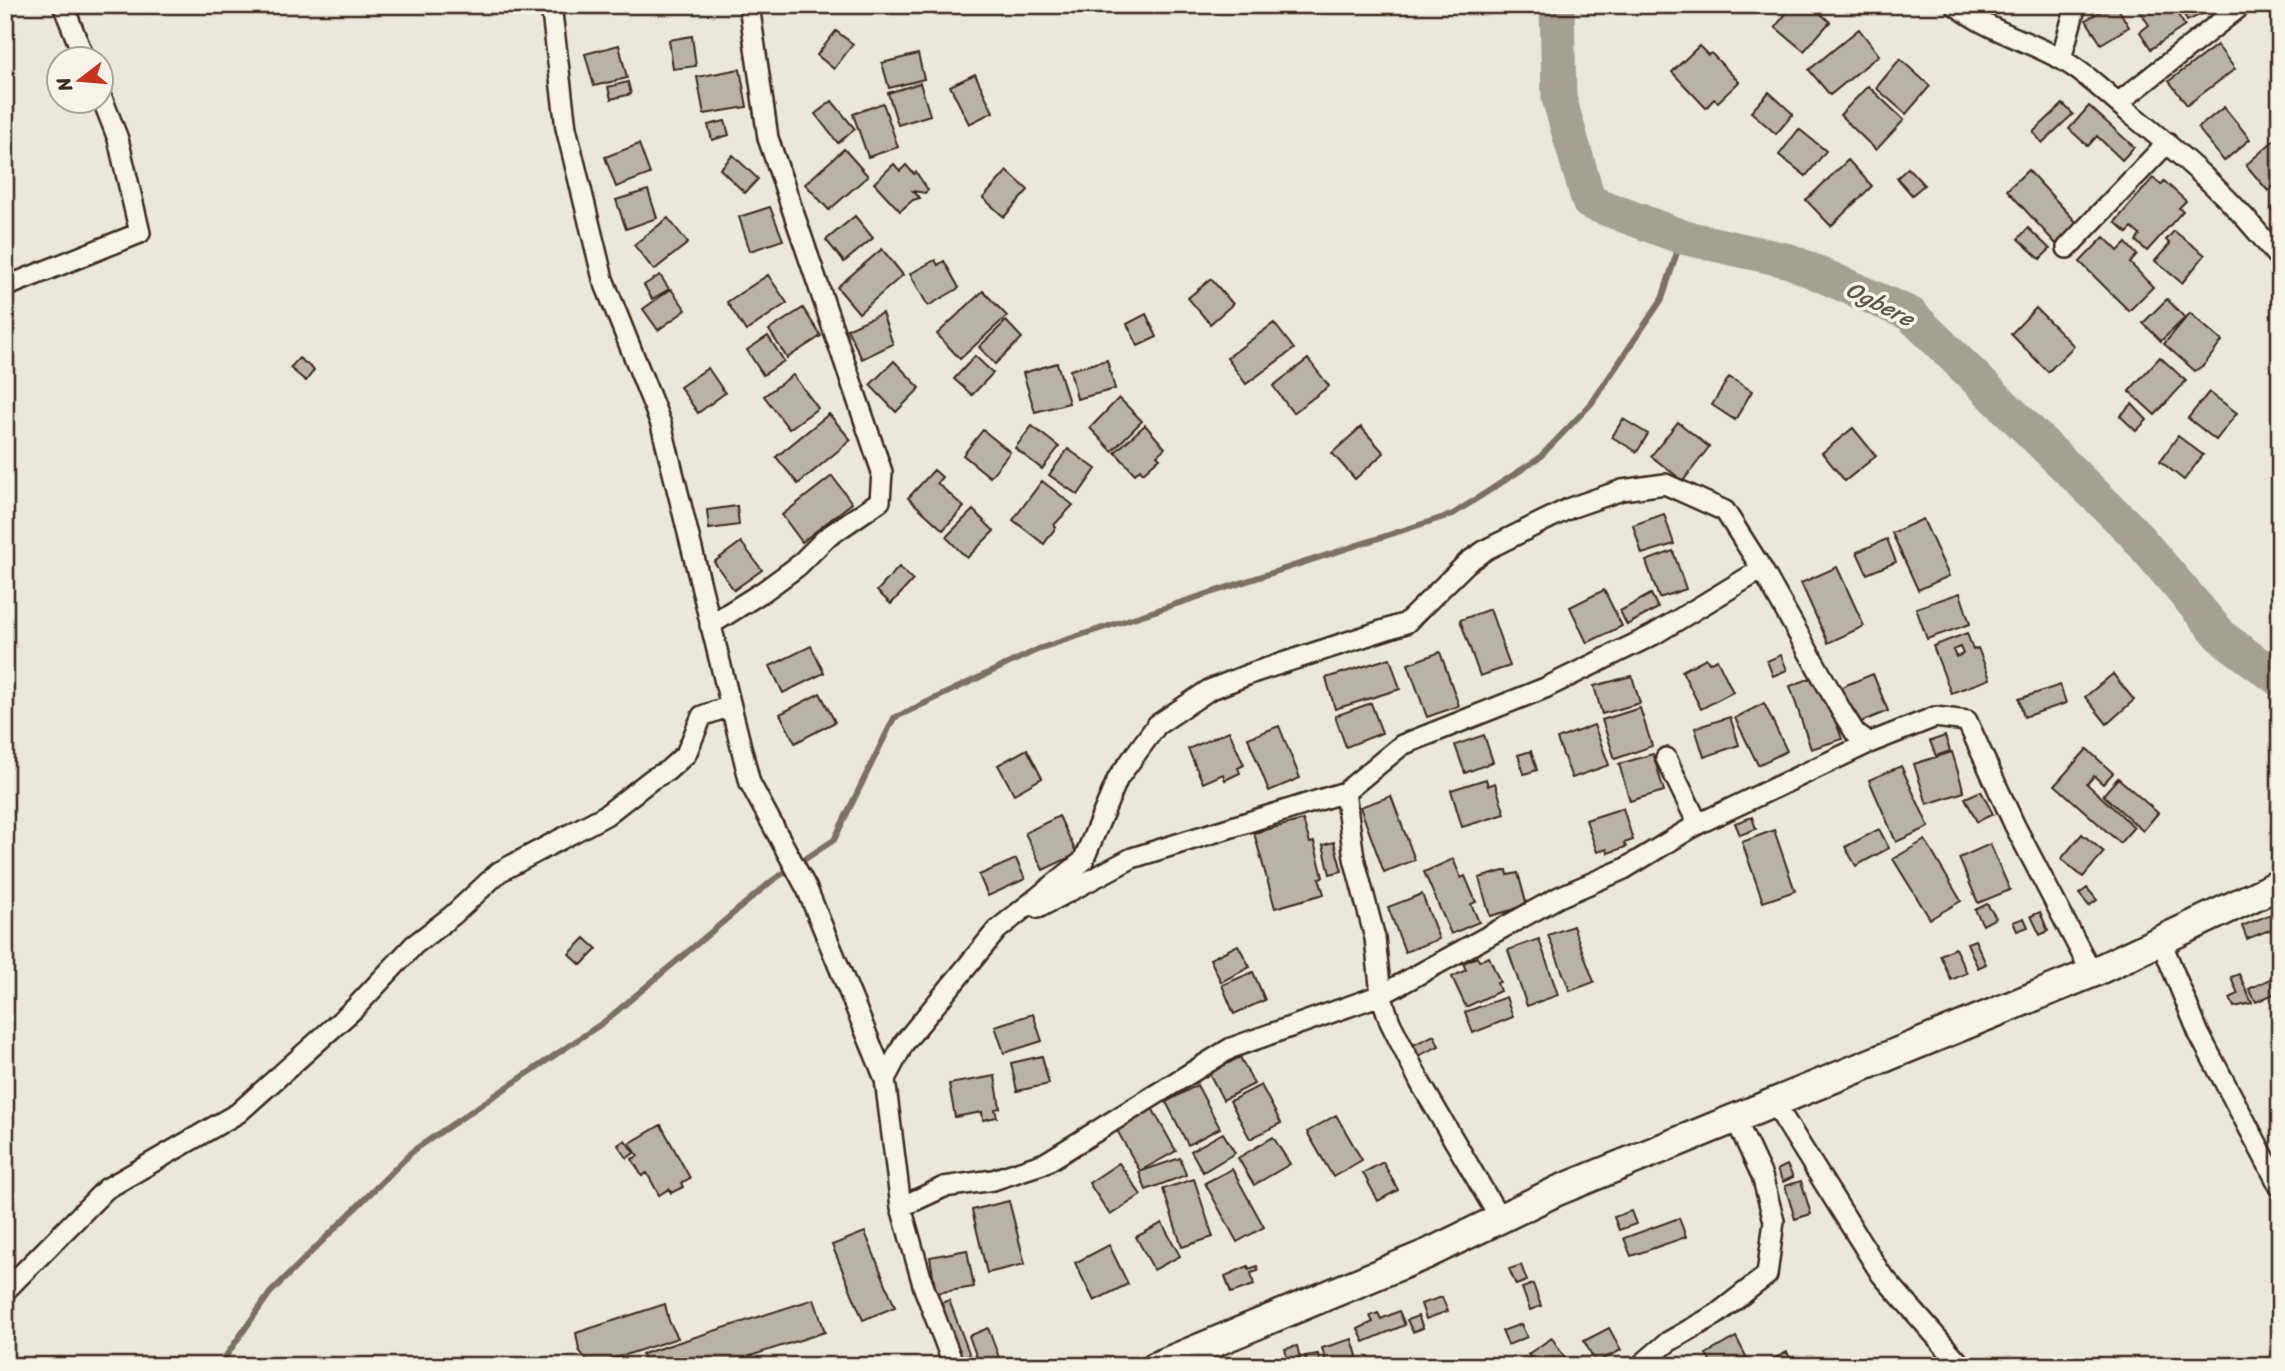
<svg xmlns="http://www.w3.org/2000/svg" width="2285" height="1371" viewBox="0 0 2285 1371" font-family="Sriracha,sans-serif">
  <rect width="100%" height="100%" fill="#ece7dc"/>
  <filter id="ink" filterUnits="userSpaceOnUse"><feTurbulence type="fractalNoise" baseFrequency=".0143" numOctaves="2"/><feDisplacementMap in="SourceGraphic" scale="14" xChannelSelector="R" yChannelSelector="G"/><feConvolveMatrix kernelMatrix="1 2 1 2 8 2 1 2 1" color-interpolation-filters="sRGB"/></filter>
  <g filter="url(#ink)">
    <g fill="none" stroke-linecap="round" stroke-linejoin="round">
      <path stroke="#7c7064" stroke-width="6" d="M219 1366 270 1293 414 1150 604 1022 773 880 834 840 894 718 1041 648 1453 514 1538 459 1591 404 1662 299 1682 237"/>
      <path stroke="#a89f93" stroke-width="35" d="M1557 5 1559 98 1589 202 1682 237 1790 261 1910 314 2131 530 2223 638 2280 680"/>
    </g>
    <path fill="#bab2a7" stroke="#3b2a1e" stroke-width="2" fill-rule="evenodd" d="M1793 5H1811L1830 22 1804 51 1775 27Z
      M2111 5H2116L2129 27 2101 44 2086 20Z
      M2146 5H2172L2185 26 2151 49 2140 32 2149 25 2139 10Z
      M2180 5H2221L2187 21Z
      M1859 29 1879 55 1830 95 1809 70Z
      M836 31 853 44 834 69 817 55Z
      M692 36 696 66 673 69 669 40Z
      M619 45 627 78 594 86 585 54Z
      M2217 45 2235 69 2187 105 2169 81Z
      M1699 46 1708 55 1711 53 1739 82 1718 102 1714 99 1706 108 1672 72Z
      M918 54 924 79 889 88 882 63Z
      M1900 59 1930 86 1906 114 1876 88Z
      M740 69 747 107 704 114 697 77Z
      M975 74 993 112 969 124 950 86Z
      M628 82 631 94 611 99 608 87Z
      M920 83 930 115 898 125 888 93Z
      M1868 86 1904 120 1876 150 1840 115Z
      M1769 92 1793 114 1776 134 1751 112Z
      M832 101 855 129 838 143 815 114Z
      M883 103 898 147 868 157 853 114Z
      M2063 104 2073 114 2042 143 2033 132Z
      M2089 106 2134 147 2122 160 2097 136 2088 146 2069 129Z
      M2224 107 2250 139 2224 161 2198 128Z
      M725 121 729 135 712 140 708 125Z
      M1799 129 1826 151 1806 176 1779 155Z
      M2280 135V181L2268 191 2246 165Z
      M639 144 650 174 616 187 605 157Z
      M844 149 868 176 829 210 805 184Z
      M733 155 758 179 745 193 720 169Z
      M1848 160 1872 186 1831 226 1806 200Z
      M894 164 900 171 906 165 914 174 916 172 928 190 925 193 913 191 920 198 913 200 900 211 874 183Z
      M1908 168 1924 185 1912 195 1897 178Z
      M2028 170 2079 225 2057 245 2007 190Z
      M1007 171 1028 190 1004 217 983 198Z
      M2153 178 2161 185 2164 181 2186 201 2179 208 2183 211 2147 251 2136 241 2140 235 2132 228 2127 233 2115 222Z
      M648 190 657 218 626 229 616 200Z
      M2280 200V219L2271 209Z
      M770 207 783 240 750 251 739 217Z
      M855 216 873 238 844 262 826 240Z
      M668 218 688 243 654 270 634 245Z
      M2028 228 2050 249 2040 259 2018 239Z
      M2174 231 2205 255 2182 283 2155 261 2170 244 2166 240Z
      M2104 237 2118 251 2126 243 2137 255 2130 263 2153 287 2129 311 2080 262Z
      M882 249 903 275 859 313 837 287Z
      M935 260 938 265 944 261 959 288 928 306 910 274Z
      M660 275 669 289 652 299 644 285Z
      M768 275 787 303 746 331 727 302Z
      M1211 279 1233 304 1210 324 1188 298Z
      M671 289 686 310 658 330 643 309Z
      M983 291 1007 316 960 359 937 334Z
      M2167 299 2185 318 2161 341 2143 323Z
      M803 308 821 336 787 358 769 330Z
      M2036 308 2074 346 2048 372 2011 334Z
      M882 313 893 344 862 359 847 329Z
      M2190 313 2222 341 2205 364 2195 371 2164 344Z
      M1146 314 1157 337 1138 346 1127 324Z
      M1006 321 1022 338 995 364 979 347Z
      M1274 323 1294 349 1246 384 1227 358Z
      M768 336 784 361 763 375 747 350Z
      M975 356 993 373 972 395 954 379Z
      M2160 357 2186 381 2155 415 2129 391Z
      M299 358 314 370 306 381 290 368Z
      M1308 359 1329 386 1293 413 1273 386Z
      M1107 360 1115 389 1077 399 1070 370Z
      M894 361 920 388 896 412 870 385Z
      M1057 363 1069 403 1035 412 1023 373Z
      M708 368 725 393 698 413 680 387Z
      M793 375 818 408 789 429 764 396Z
      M1729 377 1752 391 1735 420 1712 405Z
      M2209 392 2237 413 2216 440 2188 418Z
      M1119 398 1142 421 1112 451 1090 428Z
      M2132 404 2147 420 2136 431 2120 416Z
      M829 414 851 440 798 484 776 457Z
      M1623 419 1648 434 1637 452 1612 437Z
      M1678 422 1709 447 1683 481 1651 456Z
      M1145 425 1165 448 1157 455 1160 458 1143 473 1140 469 1135 474 1115 452Z
      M1032 426 1059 447 1042 469 1015 448Z
      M1361 427 1384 453 1355 479 1332 453Z
      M1853 428 1876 456 1845 481 1822 453Z
      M983 430 1010 452 990 477 963 455Z
      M2178 436 2203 455 2184 480 2160 461Z
      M1068 449 1096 469 1078 495 1049 475Z
      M934 470 942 477 937 483 964 507 943 530 908 498Z
      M832 476 852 503 802 542 782 515Z
      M1042 481 1073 505 1054 525 1056 527 1044 544 1013 520Z
      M737 506 739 525 709 529 707 510Z
      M973 510 994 531 967 558 946 537Z
      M1664 514 1674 544 1642 554 1633 525Z
      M1923 519 1949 576 1918 590 1892 533Z
      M1887 539 1896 562 1867 574 1857 552Z
      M741 542 762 570 734 590 714 562Z
      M1673 551 1686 589 1659 598 1646 561Z
      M899 567 913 580 891 604 877 591Z
      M1837 567 1864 626 1828 643 1801 583Z
      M1604 590 1622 626 1587 643 1570 607Z
      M1960 593 1970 624 1927 639 1916 608Z
      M1651 594 1658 608 1627 625 1620 611Z
      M1490 609 1510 666 1480 676 1460 620Z
      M1967 633 1973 650 1978 648 1990 679 1951 693 1933 646ZM1960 647 1963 654 1956 657 1953 650Z
      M811 646 824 673 783 693 770 666Z
      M1440 652 1459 706 1427 717 1408 664Z
      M1781 655 1787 670 1773 676 1767 661Z
      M1390 658 1400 689 1335 709 1326 678Z
      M1706 658 1709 663 1717 659 1733 692 1701 709 1682 671Z
      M1873 674 1888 711 1856 724 1841 687Z
      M2113 674 2134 700 2107 724 2085 697Z
      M1819 675 1842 739 1811 749 1790 686Z
      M1632 676 1640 703 1602 714 1594 686Z
      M2060 685 2066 703 2024 717 2019 699Z
      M820 693 835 722 795 743 780 714Z
      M1371 703 1382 733 1346 747 1335 716Z
      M1764 703 1787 751 1758 765 1735 718Z
      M1640 708 1652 746 1615 759 1602 720Z
      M1730 717 1739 745 1704 757 1695 728Z
      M1594 725 1609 765 1572 778 1557 739Z
      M1279 726 1300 778 1269 791 1248 738Z
      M1229 731 1244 765 1238 768 1240 773 1225 780 1223 774 1203 783 1188 749Z
      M1484 735 1493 762 1465 773 1455 745Z
      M1945 736 1950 751 1936 756 1930 741Z
      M1027 749 1042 778 1014 794 998 765Z
      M2087 749 2113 773 2103 784 2094 776 2087 784 2134 827 2120 843 2055 785Z
      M1531 751 1537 770 1524 774 1518 755Z
      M1952 752 1964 792 1927 804 1914 764Z
      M1653 754 1664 791 1630 801 1619 764Z
      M1901 766 1929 827 1896 842 1869 780Z
      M2118 778 2158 813 2143 831 2103 795Z
      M1486 779 1488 786 1495 783 1505 814 1462 827 1451 790Z
      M1981 791 1993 814 1977 822 1965 798Z
      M1391 796 1415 860 1384 872 1360 807Z
      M1623 808 1633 840 1624 843 1626 847 1608 853 1607 849 1597 852 1586 820Z
      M1059 816 1077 854 1043 870 1025 833Z
      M1752 817 1756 829 1740 835 1735 823Z
      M1303 820 1310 843 1314 842 1323 877 1319 878 1324 894 1275 908 1254 833Z
      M1879 829 1889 848 1856 866 1845 847Z
      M1774 830 1795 891 1763 902 1742 842Z
      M2082 834 2104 852 2083 877 2061 859Z
      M1925 840 1961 901 1930 919 1893 859Z
      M1334 842 1342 871 1330 874 1323 845Z
      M1990 844 2010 890 1978 903 1959 858Z
      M1016 859 1025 879 988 896 979 875Z
      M1453 859 1461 878 1465 876 1476 902 1471 904 1479 922 1451 934 1424 872Z
      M1507 870 1508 875 1518 873 1527 906 1490 916 1479 878Z
      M2087 888 2097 900 2089 906 2079 894Z
      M1422 894 1439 939 1405 952 1388 907Z
      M1987 904 1996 918 1983 925 1975 910Z
      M2040 912 2048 931 2040 935 2031 916Z
      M2271 914 2277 927 2247 939 2242 926Z
      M2024 918 2028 927 2017 931 2013 922Z
      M1573 926 1594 982 1570 991 1548 935Z
      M585 938 597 949 581 965 569 954Z
      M1539 939 1558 995 1527 1006 1508 950Z
      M1975 940 1986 964 1978 968 1967 943Z
      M1238 945 1250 967 1221 982 1210 959Z
      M1955 948 1967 973 1951 980 1940 955Z
      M1477 957 1479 961 1489 957 1500 982 1497 983 1500 991 1466 1007 1452 977 1466 970 1463 963Z
      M1253 972 1265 1000 1234 1014 1222 985Z
      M2239 974 2252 1003 2234 1007 2230 998 2238 994 2231 977Z
      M2280 974V991L2256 1002 2249 989Z
      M1506 997 1513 1017 1473 1033 1465 1012Z
      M1033 1014 1042 1041 1004 1053 995 1026Z
      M1434 1035 1439 1046 1416 1057 1411 1046Z
      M1042 1056 1049 1084 1017 1091 1011 1063Z
      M1240 1057 1254 1084 1223 1100 1209 1073Z
      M995 1076 1000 1108 995 1109 997 1117 983 1120 982 1112 955 1117 949 1084Z
      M1197 1085 1220 1128 1188 1145 1166 1102Z
      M1261 1085 1281 1123 1250 1139 1230 1101Z
      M1152 1108 1176 1151 1140 1171 1114 1125Z
      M1336 1115 1362 1160 1333 1177 1307 1132Z
      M661 1125 690 1178 681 1183 683 1187 671 1193 669 1189 659 1195 647 1173 642 1176 632 1159 638 1156 630 1143Z
      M1223 1133 1235 1153 1203 1172 1191 1151Z
      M1273 1137 1290 1164 1254 1185 1238 1158Z
      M625 1140 634 1153 627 1158 618 1145Z
      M1180 1158 1186 1175 1146 1190 1139 1172Z
      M1383 1162 1398 1190 1378 1201 1363 1173Z
      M1119 1163 1141 1195 1110 1215 1089 1183Z
      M1787 1165 1793 1177 1783 1182 1777 1170Z
      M1232 1169 1264 1227 1237 1242 1205 1183Z
      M1194 1179 1213 1237 1182 1247 1163 1189Z
      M1801 1181 1811 1214 1795 1219 1785 1186Z
      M1009 1201 1025 1264 987 1273 972 1210Z
      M1631 1211 1636 1224 1619 1230 1614 1217Z
      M1679 1218 1686 1237 1631 1256 1624 1238Z
      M1162 1223 1180 1256 1154 1270 1136 1237Z
      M865 1232 895 1307 863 1320 832 1245Z
      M1109 1245 1128 1284 1094 1301 1075 1263Z
      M967 1250 974 1287 936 1293 930 1257Z
      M1521 1265 1527 1281 1516 1285 1509 1269Z
      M1248 1266 1249 1269 1257 1266 1258 1271 1251 1273 1254 1285 1231 1293 1225 1276Z
      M1533 1284 1541 1306 1530 1310 1522 1288Z
      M1442 1297 1448 1311 1426 1319 1421 1304Z
      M814 1299 825 1332 719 1366H646L642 1354Z
      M949 1300 974 1366H959L936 1305Z
      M665 1304 669 1321 678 1338 591 1366 579 1350 576 1333Z
      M1399 1311 1405 1325 1364 1342 1358 1329 1373 1322 1370 1316 1378 1313 1381 1319Z
      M1418 1316 1423 1328 1413 1332 1407 1320Z
      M1521 1324 1527 1337 1508 1345 1502 1331Z
      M988 1328 1000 1360 980 1366 969 1336Z
      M1609 1328 1621 1350 1596 1363 1584 1341Z
      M1736 1337 1751 1366H1713L1706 1354Z
      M1552 1338 1570 1366H1535L1528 1354Z
      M1352 1339 1360 1366H1327L1322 1348Z
      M1297 1346 1302 1366H1289L1285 1349Z
      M1787 1352 1794 1366H1763V1364Z
      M1318 1354 1320 1364 1307 1366 1305 1356Z"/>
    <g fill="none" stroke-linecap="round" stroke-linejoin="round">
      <defs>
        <path id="minor" d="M63 5 85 60
          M551 5 566 128 603 279 661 424 750 783 807 889 885 1079 901 1207 924 1288 954 1366
          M1955 5C1991 32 2022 38 2059 58 2083 71 2106 93 2127 111 2184 157 2236 201 2280 260
          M2061 59 2076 5
          M2118 103 2242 5
          M2067 248 2167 143
          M5 287 140 233 118 139 102 98
          M710 625 764 591 798 566 826 538 880 501 882 472 768 138 749 5
          M1666 758 1698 824 1869 743 1935 717 1967 721 2015 826 2092 973
          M1038 908 1132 858 1345 792
          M2161 941 2199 1034 2280 1187
          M885 1079 904 1043 997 930 1083 861 1118 778 1157 725 1209 690 1255 672 1406 623 1468 562 1487 549 1570 508 1622 490 1665 484 1725 511 1762 569 1842 712 1856 734 1869 743
          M1773 1101 1881 1274 1962 1366
          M901 1207 944 1187 993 1180 1045 1163 1231 1048 1381 995 1559 897 1624 869 1698 824
          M1499 1217 1421 1084 1390 1022 1381 995 1375 938 1354 858 1345 792 1402 745 1545 688 1653 635 1762 569
          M5 1291 106 1189 238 1113 355 1008 414 945 453 915 499 872 606 815 652 779 667 771 686 754 702 716 730 706
          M1640 1366 1668 1342 1717 1314 1767 1275 1774 1221 1762 1176 1735 1118"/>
        <path id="secondary" d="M1157 1366 1427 1254 1557 1191 2092 973 2280 884"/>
      </defs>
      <use href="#minor" stroke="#3b2a1e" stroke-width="24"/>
      <use href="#secondary" stroke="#3b2a1e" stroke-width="33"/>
      <use href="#minor" stroke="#f7f3e8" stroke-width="19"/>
      <use href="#secondary" stroke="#f7f3e8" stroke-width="28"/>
    </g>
  </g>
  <g text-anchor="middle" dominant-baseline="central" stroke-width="7" stroke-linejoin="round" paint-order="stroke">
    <g font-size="23" font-style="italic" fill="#615347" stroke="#f7f3e8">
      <text transform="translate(1880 304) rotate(27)">Ogbere</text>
    </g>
  </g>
  <rect width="2285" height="1371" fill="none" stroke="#f7f3e8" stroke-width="28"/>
  <rect x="14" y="14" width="2257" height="1343" fill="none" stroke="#3b2a1e" stroke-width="2.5" filter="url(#ink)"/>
  <g transform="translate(80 80) rotate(254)"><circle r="33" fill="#f7f3e8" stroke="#aca397" stroke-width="2"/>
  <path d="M0-5L12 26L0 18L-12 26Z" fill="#c8321e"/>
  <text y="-10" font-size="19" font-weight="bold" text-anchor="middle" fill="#3b2a1e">N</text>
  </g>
</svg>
